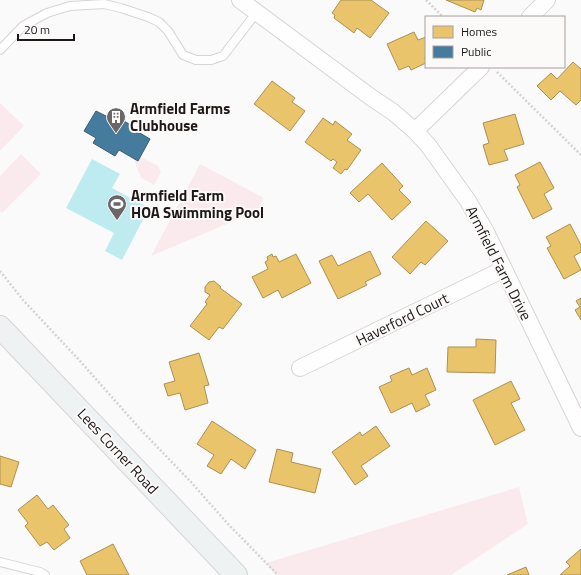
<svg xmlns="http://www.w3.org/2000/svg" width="581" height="575" viewBox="0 0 581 575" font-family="'Titillium Web',sans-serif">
  <rect width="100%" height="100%" fill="#fbfafa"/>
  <path fill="#faeaed" d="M0 103 24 126 0 151Z
    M21 154 41 174 2 213 0 211V176Z
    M135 154 158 166 161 172 154 185 141 178 133 157Z
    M200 164 264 198 258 211 151 256Z
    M519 487 528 524 451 575H276L266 563Z"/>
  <path fill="#beebf0" d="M92 159 120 174 112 188 149 208 122 260 105 251 114 233 66 208Z"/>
  <path fill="#e9c46a" stroke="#ac9052" d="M341 0H371L389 13 370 38 357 28 354 33 334 18 335 15 332 13Z
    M446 0H484L481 10 477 8 475 12Z
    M414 32 418 40 426 37V56L425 57 426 63 411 70 409 66 399 70 387 44Z
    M573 62 581 69V100L576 105 560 91 551 100 537 86 551 73 557 79Z
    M272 81 295 98 292 102 305 111 290 131 254 104Z
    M515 114 524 144 504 150 508 160 489 165 483 145 489 143 483 123Z
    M323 118 333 125 335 121 352 134 347 140 361 150 347 170 345 169 341 174 333 168 337 162 333 159 331 161 305 142Z
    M540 162 554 188 544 194 552 209 533 219 517 187 520 185 515 175Z
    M382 163 403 186 399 190 411 202 392 220 368 194 359 202 350 193Z
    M426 221 448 241 425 265 421 262 410 274 392 257Z
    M570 224 581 245V252L574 256 581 270 564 279 547 248 551 246 546 237Z
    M370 251 381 274 365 282 367 285 338 299 319 261 332 255 338 266Z
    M272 254 273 257 276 256 279 262 296 254 311 283 282 298 278 290 263 298 252 277 268 269 265 262 268 260 267 257Z
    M214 281 221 287 220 288 242 304 223 329 219 327 209 340 190 326 207 304 205 302 210 295 205 292V287L209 282Z
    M581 298V320L575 310 580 307 576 301Z
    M476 339 496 340 495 373 447 372 448 347H476Z
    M199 353 209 385 204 386 208 403 185 410 180 393 168 396 164 384 175 381 169 362Z
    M409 368 412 375 427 368 436 390 425 395 430 405 416 412 412 403 391 413 379 387 392 381 390 376Z
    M511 381 520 399 511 403 525 430 495 445 473 400Z
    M212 421 256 450 245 469 231 459 221 474 207 466 214 455 197 444Z
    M376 426 390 446 361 466 368 476 355 485 332 452 360 432 362 436Z
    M277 449 293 453 291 462 321 469 315 493 269 482Z
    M0 456 19 462 11 487 0 484Z
    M37 495 48 509 53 505 69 525 64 529 70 538 54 550 47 542 40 546 25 526 28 523 18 510Z
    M113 544 129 575H87L80 561Z
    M581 549V575H560L570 566 566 562Z
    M526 567 529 575H507Z"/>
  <path fill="#457b9d" stroke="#395d75" d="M96 111 110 118 112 114 129 124 128 126 150 139 138 161 119 150 115 156 93 143 96 138 84 131Z"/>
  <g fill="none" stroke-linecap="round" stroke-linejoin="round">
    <defs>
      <path id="lane" d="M0 50 23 26 47 13 70 6 104 4 121 8 148 17 159 22 168 31 183 55 196 60H211L223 56 257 12
        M0 562 40 572 45 575"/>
      <path id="street" d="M240 0 372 98 393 112 415 131 428 145 468 201 486 232 581 428
        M530 17 547 0
        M415 131 481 67
        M300 368 504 269"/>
      <path id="secondary" d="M0 327 236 575"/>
    </defs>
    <use href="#lane" stroke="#d8d4d5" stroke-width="10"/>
    <use href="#street" stroke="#d8d4d5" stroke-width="18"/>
    <use href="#secondary" stroke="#d8d4d5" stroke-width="24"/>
    <path stroke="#d3d3d3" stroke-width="2.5" stroke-dasharray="2 2" stroke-linecap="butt" d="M426 0 443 17
      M497 72 581 155
      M0 271 23 300 80 361 141 430 191 482 228 524 278 575"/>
    <use href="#lane" stroke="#fefefe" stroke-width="8"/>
    <use href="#street" stroke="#fefefe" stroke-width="16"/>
    <use href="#secondary" stroke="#eef2f2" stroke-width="22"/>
  </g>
  <defs>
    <symbol id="building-pin" viewBox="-11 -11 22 30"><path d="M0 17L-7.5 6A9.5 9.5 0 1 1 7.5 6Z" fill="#6b6768" stroke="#fcf9f9"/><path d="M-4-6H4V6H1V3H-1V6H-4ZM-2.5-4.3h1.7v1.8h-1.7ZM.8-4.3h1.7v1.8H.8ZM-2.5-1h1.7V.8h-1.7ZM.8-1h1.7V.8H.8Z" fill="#fff"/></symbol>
    <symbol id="stadium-pin" viewBox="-11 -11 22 30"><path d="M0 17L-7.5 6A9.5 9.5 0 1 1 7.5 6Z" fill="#6b6768" stroke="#fcf9f9"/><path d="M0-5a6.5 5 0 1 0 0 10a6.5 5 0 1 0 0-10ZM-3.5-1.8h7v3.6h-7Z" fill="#fff"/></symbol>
  </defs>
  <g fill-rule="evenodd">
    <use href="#building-pin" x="105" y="106" width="22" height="30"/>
    <use href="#stadium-pin" x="106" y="193" width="22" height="30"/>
  </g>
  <g text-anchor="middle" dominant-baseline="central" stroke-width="4" stroke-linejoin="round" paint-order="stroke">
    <g font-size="15" font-weight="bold" fill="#1e1819" stroke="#fcf9f9" text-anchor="start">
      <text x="130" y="108">Armfield Farms<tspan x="130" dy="17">Clubhouse</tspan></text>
      <text x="131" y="195">Armfield Farm<tspan x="131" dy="17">HOA Swimming Pool</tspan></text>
    </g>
    <g font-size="15" fill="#1e1819" stroke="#fcf9f9">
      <text transform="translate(499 263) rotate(63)">Armfield Farm Drive</text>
      <text transform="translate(402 319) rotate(-26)">Haverford Court</text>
      <text transform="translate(118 451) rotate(47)">Lees Corner Road</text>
    </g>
  </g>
  <rect x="425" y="16" width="140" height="52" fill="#fcf9f9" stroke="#a39f9f"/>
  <rect x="433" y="26" width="20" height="12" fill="#e9c46a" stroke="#a39f9f"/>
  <text x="461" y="36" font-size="12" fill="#1e1819">Homes</text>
  <rect x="433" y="46" width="20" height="12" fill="#457b9d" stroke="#a39f9f"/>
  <text x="461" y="56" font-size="12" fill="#1e1819">Public</text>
  <path d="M18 34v6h56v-6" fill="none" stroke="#1e1819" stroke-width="2"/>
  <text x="24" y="34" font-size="12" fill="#1e1819" stroke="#fcf9f9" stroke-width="3" paint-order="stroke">20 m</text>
</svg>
